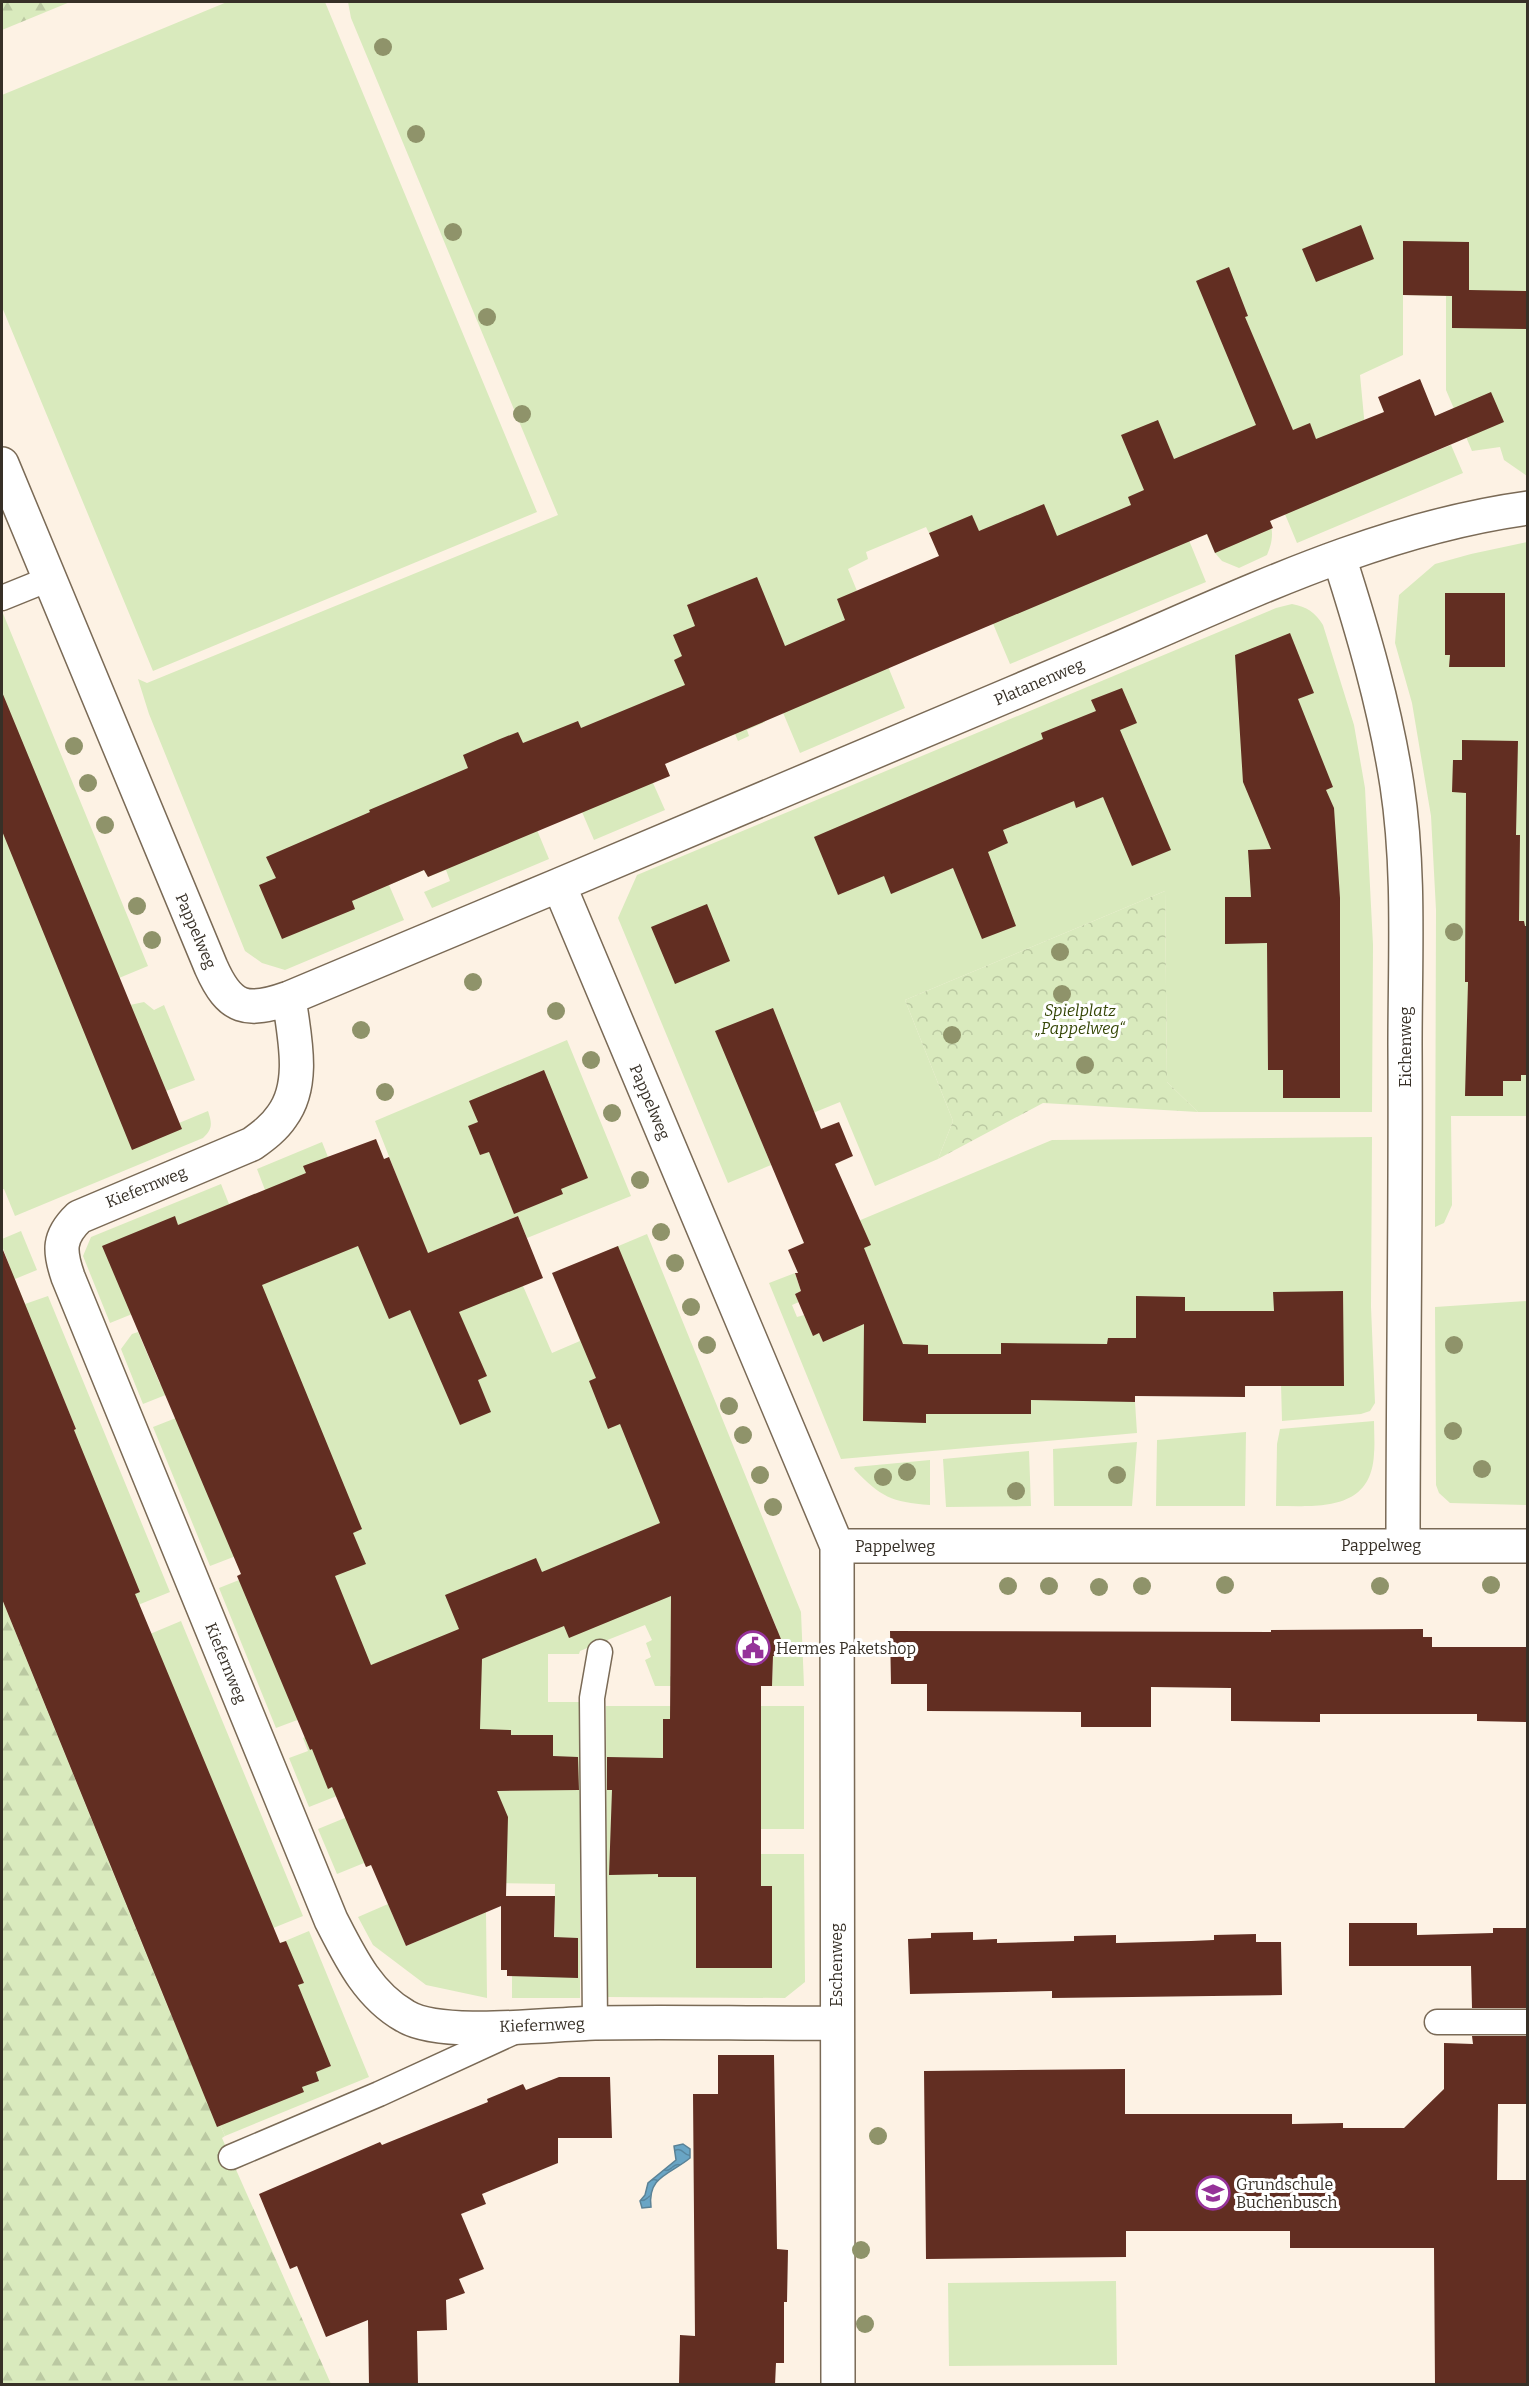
<svg xmlns="http://www.w3.org/2000/svg" width="1529" height="2386" viewBox="0 0 1529 2386" font-family="Bitter,serif">
  <defs>
    <pattern id="forest-firs" width="22" height="20" patternUnits="userSpaceOnUse" patternTransform="scale(1.5)"><rect width="22" height="20" fill="#d9eabd"/><path d="M5 1l3.5 6h-7zM16 11l3.5 6h-7z" fill="#bbc9a2"/></pattern>
    <pattern id="park-crowns" width="20" height="18" patternUnits="userSpaceOnUse" patternTransform="scale(1.5)"><rect width="20" height="18" fill="#d9eabd"/><path d="M2 6a3 3 0 1 1 6 0M12 15a3 3 0 1 1 6 0" fill="none" stroke="#bbc9a2"/></pattern>
    <pattern id="water-waves" width="16" height="10" patternUnits="userSpaceOnUse" patternTransform="scale(1.5)"><rect width="16" height="10" fill="#69a5c5"/><path d="M0 5q4-4 8 0t8 0" fill="none" stroke="#5787a0"/></pattern>
  </defs>
  <rect width="100%" height="100%" fill="#fdf2e4"/>
  <path fill="#d9eabd" d="M227 2H325L537 512 153 671 2 307V95Z
    M348 2H1527V476L1504 460 1500 447 1472 451 1446 390V296L1403 295V355L1360 375 1365 428 1392 469 1451 445 1463 473 1297 543 1272 483 1256 490C1267 514 1279 529 1267 555L1239 568 1222 561 1215 553 1189 494 1173 501 1206 582 1010 664 951 524 929 533 926 527 866 552 868 559 848 569 905 708 800 753 765 670 747 677 765 722 747 730 749 736 738 741 735 734 710 745 702 728 657 745 653 783 665 810 594 840 582 812 537 830 549 859 432 908 424 892 450 881 446 870 428 877 424 870 389 885 404 920 285 970 262 963 245 951 149 714 138 679 147 683 558 515 351 18Z
    M1527 542V1116H1451L1452 1205 1444 1223 1435 1227 1436 910 1431 816 1412 703 1395 643 1399 595 1435 564 1471 554Z
    M1292 604C1307 607 1315 612 1323 625L1354 725 1365 788 1373 945 1372 1112H1198L1167 1082 1165 891 905 1000 953 1121 938 1159 875 1186 840 1102 759 1135 771 1165 728 1183 618 918 637 875 1276 608Z
    M2 611 148 966 119 978 130 1005 144 1002 154 1010 164 1005 195 1080 166 1091 179 1123 208 1111C212 1123 213 1129 203 1138L15 1216 4 1189H2Z
    M567 1040 631 1196 527 1238 518 1216 447 1245 523 1286 552 1353 580 1341 562 1296 568 1294 559 1271 647 1234 801 1612 804 1686H772L773 1656H783V1639L773 1638 777 1629 758 1584 688 1616 671 1617 670 1676 688 1686H655L645 1660 651 1657 646 1643 652 1640 645 1625 580 1651 579 1654H548V1702H580V1998H512V1976L554 1977 555 1884 486 1883 416 1847 366 1867 364 1863 337 1874 318 1829 396 1797 423 1762 309 1807 289 1758 308 1751 303 1738 315 1732 308 1716 276 1728 219 1588 239 1580 313 1526 210 1566 153 1427 176 1418 203 1380 143 1404 121 1349 132 1334 138 1332 160 1384 231 1354 226 1276 110 1323 83 1256 91 1237 221 1184 229 1204 265 1190 257 1169 322 1142 328 1157 317 1161 409 1207 375 1121Z
    M1372 1137 1371 1307 1375 1403 1370 1411 1361 1414 1282 1421 1281 1384 1246 1320 1245 1397 1136 1345 1135 1402 1137 1433 841 1459 769 1283 795 1273 801 1291 795 1294 799 1302 792 1305 797 1317 804 1315 813 1335 819 1333 823 1342 890 1312 863 1246 839 1229 1052 1140Z
    M21 1231 37 1270 15 1279 25 1304 48 1296 170 1592 138 1605 150 1634 181 1621 303 1916 194 1960 201 1976 309 1931 369 2077 225 2136 164 1998 2 1599V1460L76 1429 59 1388 25 1368 2 1378V1271L10 1267 2 1246V1239Z
    M1527 1301V1505L1450 1503 1439 1493 1436 1485 1435 1307Z
    M1374 1421C1374 1432 1375 1443 1374 1454 1371 1512 1318 1506 1276 1506L1277 1444 1280 1429Z
    M1246 1432 1245 1506H1156L1157 1440Z
    M1137 1442 1132 1506H1054L1053 1449Z
    M1029 1451 1031 1506 946 1507 943 1459Z
    M930 1460V1505C891 1502 881 1497 854 1469L855 1467Z
    M606 1706H804V1829H761V1854H804L805 1982 785 1998 607 1997Z
    M388 1904 406 1946 486 1912 487 1998 426 1985 373 1945 358 1917Z
    M1116 2281 1117 2365 949 2366 948 2283Z"/>
  <path fill="url(#forest-firs)" d="M2 2H70L2 30Z
    M2 1599 164 1998 220 2125 225 2136 222 2138 331 2384H2Z"/>
  <path fill="url(#park-crowns)" d="M1165 891 1167 1082 1198 1112 1043 1103 938 1159 953 1121 905 1000Z"/>
  <path fill="url(#water-waves)" stroke="#5a8296" stroke-width="1.5" d="M683 2144 690 2149V2158C671 2174 647 2176 651 2207L642 2208 640 2201 645 2195 648 2183 676 2160 674 2146Z"/>
  <path fill="#622e22" d="M1361 225 1374 259 1316 282 1302 249Z
    M1403 241 1469 242V290L1527 291V329L1452 328V296L1403 295Z
    M1229 267 1248 316 1245 317 1293 430 1310 423 1316 439 1384 412 1378 397 1420 379 1435 416 1491 392 1504 422 1270 521 1273 528 1215 553 1207 534 929 651 665 764 670 776 428 877 424 870 352 901 355 909 282 939 259 885 276 878 266 857 370 812 369 810 468 768 463 755 500 739 518 732 523 743 578 721 581 728 685 685 674 660 682 656 673 635 695 626 687 605 757 577 785 646 845 620 837 599 939 556 929 533 972 515 979 531 1044 504 1057 536 1131 505 1128 497 1144 490 1121 435 1158 420 1174 459 1256 425 1196 281Z
    M1445 593H1505V667H1449L1450 655H1445Z
    M1290 633 1314 693 1298 699 1333 787 1326 790 1334 808 1340 898V1098H1283V1070H1268L1267 943 1225 944V897H1251L1248 850 1271 849 1243 782 1235 655Z
    M1122 688 1137 723 1120 730 1171 850 1132 866 1103 797 1076 808 1074 801 1003 830 1008 843 988 852 1016 926 982 939 953 868 891 894 884 876 838 895 814 837 1043 739 1041 733 1096 711 1091 700Z
    M2 692 182 1129 132 1150 2 831Z
    M1462 740 1518 741 1516 835H1520L1519 921H1524L1525 926H1527V1075H1521V1081H1503V1096H1465L1468 982H1465L1466 793 1452 792 1453 760H1462Z
    M707 904 730 961 675 984 651 927Z
    M773 1008 821 1129 839 1122 853 1156 835 1164 871 1245 864 1248 903 1344 928 1345V1354H1001V1343L1107 1344 1108 1338H1136V1296L1185 1297V1311H1274L1273 1292 1343 1291 1344 1386H1245V1397L1135 1396V1402L1031 1400V1414H926V1423L863 1421 864 1324 823 1342 819 1333 813 1336 795 1294 801 1291 795 1273H798L788 1250 804 1243 715 1031Z
    M544 1070 588 1178 561 1189 563 1194 514 1214 489 1152 480 1155 468 1126 478 1122 469 1101Z
    M376 1139 384 1159 389 1157 428 1253 518 1216 543 1278 459 1312 487 1376 478 1380 491 1412 460 1425 410 1310 389 1319 358 1246 262 1285 362 1529 353 1533 366 1564 335 1576 371 1665 459 1629 445 1595 536 1558 542 1572 660 1523 620 1424 608 1429 589 1381 596 1378 552 1273 618 1246 788 1656H773L772 1686H761V1886H772V1968H696V1877H658V1874L609 1875 612 1790H607V1757L663 1758V1719H670L671 1596 569 1638 564 1626 482 1659 480 1729 511 1730V1735H553V1756L578 1757 579 1790 497 1791 508 1817 506 1896H555L554 1937 578 1938V1978L507 1976V1970H501V1906L406 1946 371 1865 366 1867 332 1787 328 1789 312 1749 310 1750 237 1576 241 1574 102 1246 175 1216 178 1225 306 1173 303 1166Z
    M2 1250H3L76 1429 74 1430 140 1592 135 1594 280 1943 286 1941 304 1983 298 1985 331 2066 316 2072 319 2081 302 2087 304 2092 217 2127 2 1599Z
    M1423 1629V1637H1432V1647H1527V1722L1477 1721V1714H1320V1722L1231 1721V1688L1151 1687V1727H1081V1712L927 1711V1684H891L890 1631 1271 1632V1630Z
    M1349 1923H1417V1935L1493 1933V1928H1527V2008H1472L1471 1966H1349Z
    M973 1932V1940L997 1939V1943L1074 1941V1936L1116 1935V1943L1191 1941 1214 1940V1935L1256 1934V1942H1281L1282 1995 1052 1998V1991L910 1994 908 1939 931 1938V1933Z
    M1472 2036H1527V2104H1498L1497 2180H1527V2385H1435L1434 2248H1290V2231H1126V2257L926 2259 924 2071 1125 2069V2114H1292V2124L1343 2123V2128H1404L1444 2089V2043L1473 2044Z
    M718 2055H774L777 2249 788 2250 787 2302H784V2363H776L775 2385H679L680 2335 695 2336 693 2094H718Z
    M559 2077H610L612 2138H558V2163L482 2194 486 2204 461 2214 484 2269 459 2279 465 2293 446 2300 447 2330 417 2331 418 2385H369L368 2320 326 2337 297 2266 290 2269 259 2194 380 2142 382 2145 488 2102 487 2099 523 2084 526 2090Z"/>
  <g fill="none" stroke-linecap="round" stroke-linejoin="round">
    <defs>
      <path id="service" d="M2 598 49 579
        M1437 2022H1528
        M595 2023 592 1698 600 1652
        M231 2157 379 2094 514 2032"/>
      <path id="minor" d="M2 464 211 967C230 1010 247 1013 289 998L559 885 837 1546H1528
        M1339 557C1363 632 1385 707 1397 785 1410 870 1405 959 1405 1045 1406 1212 1403 1379 1403 1545
        M559 885C743 809 925 730 1108 653 1244 595 1380 528 1528 508
        M289 998C294 1035 306 1084 282 1116 274 1128 263 1136 252 1144L79 1217C58 1237 59 1251 68 1277L331 1920C350 1957 368 1995 405 2016 441 2038 550 2024 595 2023 675 2021 756 2024 837 2023
        M837 1546 838 2384"/>
    </defs>
    <use href="#service" stroke="#7a6a56" stroke-width="27"/>
    <use href="#minor" stroke="#7a6a56" stroke-width="36"/>
    <use href="#service" stroke="#fff" stroke-width="24"/>
    <use href="#minor" stroke="#fff" stroke-width="33"/>
  </g>
  <g fill="#8f936a">
    <circle cx="383" cy="47" r="9"/>
    <circle cx="416" cy="134" r="9"/>
    <circle cx="453" cy="232" r="9"/>
    <circle cx="487" cy="317" r="9"/>
    <circle cx="522" cy="414" r="9"/>
    <circle cx="74" cy="746" r="9"/>
    <circle cx="88" cy="783" r="9"/>
    <circle cx="105" cy="825" r="9"/>
    <circle cx="137" cy="906" r="9"/>
    <circle cx="1454" cy="932" r="9"/>
    <circle cx="152" cy="940" r="9"/>
    <circle cx="1060" cy="952" r="9"/>
    <circle cx="473" cy="982" r="9"/>
    <circle cx="1062" cy="994" r="9"/>
    <circle cx="556" cy="1011" r="9"/>
    <circle cx="361" cy="1030" r="9"/>
    <circle cx="952" cy="1035" r="9"/>
    <circle cx="591" cy="1060" r="9"/>
    <circle cx="1085" cy="1065" r="9"/>
    <circle cx="385" cy="1092" r="9"/>
    <circle cx="612" cy="1113" r="9"/>
    <circle cx="640" cy="1180" r="9"/>
    <circle cx="661" cy="1232" r="9"/>
    <circle cx="675" cy="1263" r="9"/>
    <circle cx="691" cy="1307" r="9"/>
    <circle cx="707" cy="1345" r="9"/>
    <circle cx="1454" cy="1345" r="9"/>
    <circle cx="729" cy="1406" r="9"/>
    <circle cx="1453" cy="1431" r="9"/>
    <circle cx="743" cy="1435" r="9"/>
    <circle cx="1482" cy="1469" r="9"/>
    <circle cx="907" cy="1472" r="9"/>
    <circle cx="760" cy="1475" r="9"/>
    <circle cx="1117" cy="1475" r="9"/>
    <circle cx="883" cy="1477" r="9"/>
    <circle cx="1016" cy="1491" r="9"/>
    <circle cx="773" cy="1507" r="9"/>
    <circle cx="1225" cy="1585" r="9"/>
    <circle cx="1491" cy="1585" r="9"/>
    <circle cx="1008" cy="1586" r="9"/>
    <circle cx="1049" cy="1586" r="9"/>
    <circle cx="1142" cy="1586" r="9"/>
    <circle cx="1380" cy="1586" r="9"/>
    <circle cx="1099" cy="1587" r="9"/>
    <circle cx="878" cy="2136" r="9"/>
    <circle cx="861" cy="2250" r="9"/>
    <circle cx="865" cy="2324" r="9"/>
  </g>
  <defs>
    <symbol id="civic-ring" viewBox="-11 -11 22 22"><circle r="9.5" fill="#fff" stroke="#953299" stroke-width="1.5"/><path d="M-.6-6.5H3V-4.5H.6V-3L4-1V1h2V6H-6V1h2V-1L-.6-3ZM-1.2 2.5V6h2.4V2.5Z" fill="#953299"/></symbol>
    <symbol id="school-ring" viewBox="-11 -11 22 22"><circle r="9.5" fill="#fff" stroke="#953299" stroke-width="1.5"/><path d="M0-5L7-2L0 1L-7-2ZM-4 1L0 2.5L4 1V4Q0 6-4 4Z" fill="#953299"/></symbol>
  </defs>
  <g fill-rule="evenodd">
    <use href="#civic-ring" x="734" y="1629" width="38" height="38"/>
    <use href="#school-ring" x="1194" y="2174" width="38" height="38"/>
  </g>
  <g text-anchor="middle" dominant-baseline="central" stroke-width="6" stroke-linejoin="round" paint-order="stroke">
    <g font-size="16" fill="#373027" stroke="#fff">
      <text transform="translate(1039 682) rotate(-23)">Platanenweg</text>
      <text transform="translate(196 931) rotate(67)">Pappelweg</text>
      <text transform="translate(1405 1047) rotate(-90)">Eichenweg</text>
      <text transform="translate(650 1102) rotate(67)">Pappelweg</text>
      <text transform="translate(146 1187) rotate(-22)">Kiefernweg</text>
      <text x="1381" y="1545">Pappelweg</text>
      <text x="895" y="1546">Pappelweg</text>
      <text transform="translate(226 1663) rotate(68)">Kiefernweg</text>
      <text transform="translate(836 1965) rotate(-90)">Eschenweg</text>
      <text transform="translate(542 2025) rotate(-2)">Kiefernweg</text>
    </g>
    <g font-size="16" font-style="italic" fill="#354606" stroke="#fff">
      <text x="1080" y="1010">Spielplatz<tspan x="1080" dy="18">„Pappelweg“</tspan></text>
    </g>
    <g font-size="16" fill="#373027" stroke="#fff" text-anchor="start">
      <text x="776" y="1648">Hermes Paketshop</text>
      <text x="1236" y="2184">Grundschule<tspan x="1236" dy="18">Buchenbusch</tspan></text>
    </g>
  </g>
  <rect width="1529" height="2386" fill="none" stroke="#373027" stroke-width="6"/>
</svg>
